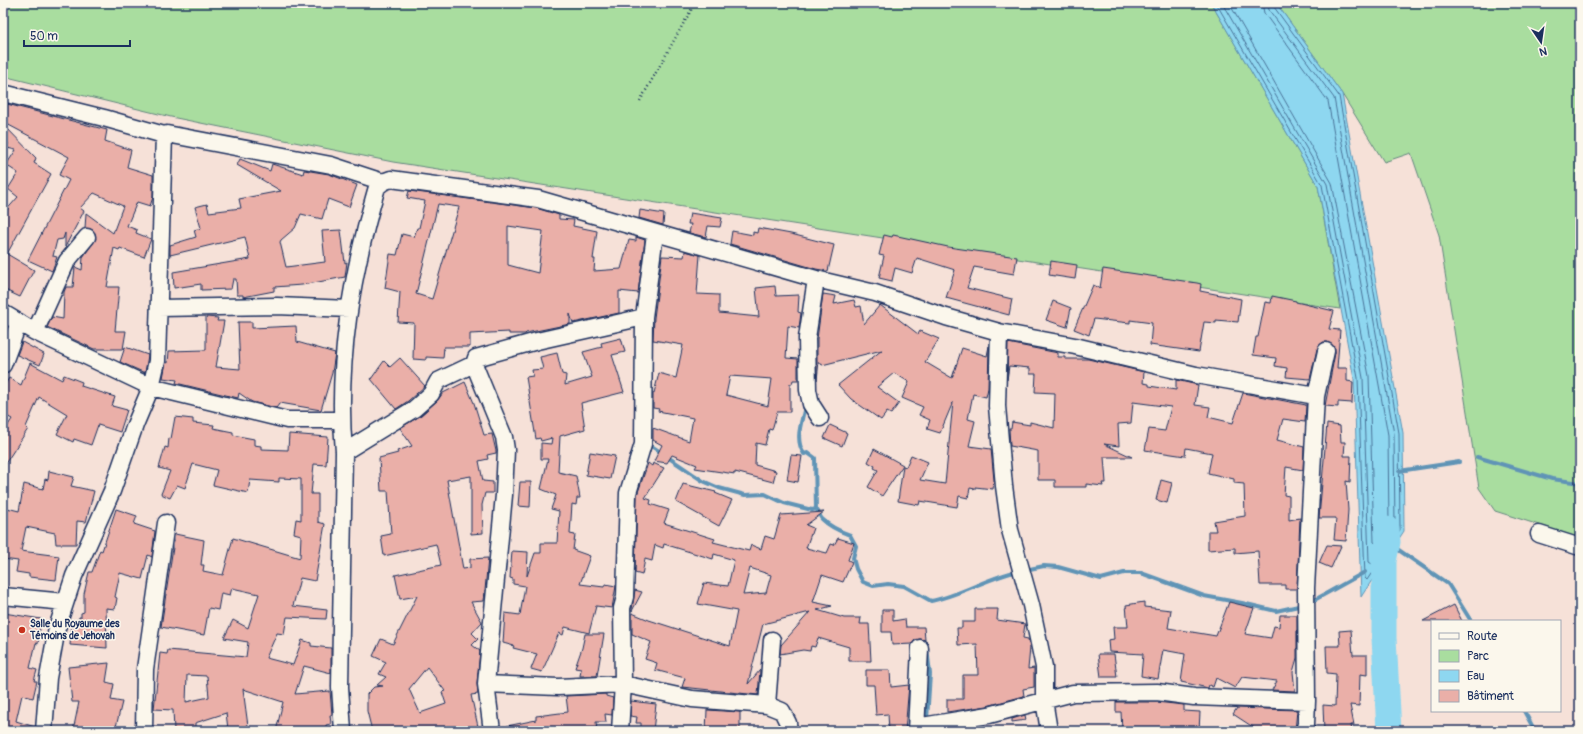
<svg xmlns="http://www.w3.org/2000/svg" width="1583" height="734" viewBox="0 0 1583 734" font-family="Pangolin,sans-serif">
  <rect width="100%" height="100%" fill="#f6e1d8"/>
  <filter id="ink" filterUnits="userSpaceOnUse"><feTurbulence type="fractalNoise" baseFrequency=".025" numOctaves="2"/><feDisplacementMap in="SourceGraphic" scale="8" xChannelSelector="R" yChannelSelector="G"/><feConvolveMatrix kernelMatrix="1 2 1 2 8 2 1 2 1" color-interpolation-filters="sRGB"/></filter>
  <g filter="url(#ink)">
    <path fill="#a9dd9f" stroke="#62867e" d="M3 3H1211L1318 186 1340 309 393 162 171 117 3 76Z
      M1276 3H1580V538L1495 511 1479 488 1439 235 1411 153 1384 162 1342 94Z"/>
    <path fill="#8ed7f0" stroke="#6094b6" d="M1211 3H1276L1342 94 1403 433 1404 531 1361 597 1354 379 1318 186Z"/>
    <g fill="none" stroke-linecap="round" stroke-linejoin="round">
      <path stroke="#497298" stroke-width="1" d="M1216 3 1322 185 1358 378 1365 578 1367 580 1400 530 1399 433 1339 96 1274 7 1273 3
        M1222 3 1327 184 1363 378 1369 562 1372 564 1395 528 1394 434 1334 98 1269 10 1268 3
        M1229 3 1332 183 1369 376 1374 542 1377 544 1389 526 1388 435 1328 101 1264 13 1262 3"/>
      <path stroke="#6094b6" stroke-width="4" d="M805 406C802 422 794 439 804 454L808 453 815 458 816 509
        M647 443 703 481 719 488 745 495 765 494 784 503 812 510 816 509C820 512 819 516 822 519 830 527 839 531 850 535L856 546 853 558 856 569 863 582 873 586 888 584 904 586 931 601C962 595 988 577 1019 571
        M1477 457 1552 479 1580 483
        M1399 471 1459 462
        M1390 544 1448 584 1471 621
        M1025 570 1044 566 1058 567 1101 579 1124 573H1141L1204 596 1242 603 1276 611 1303 605
        M1309 603 1365 572
        M927 648 930 674 927 719
        M1524 711 1535 731"/>
      <path stroke="#8ed7f0" stroke-width="25" d="M1387 529 1388 542 1384 561V638L1389 731"/>
    </g>
    <path fill="#eaafa8" stroke="#1b2f5e" fill-rule="evenodd" d="M3 103 107 130 105 141 131 150 127 167 153 175V197L150 206 137 202 127 226 137 230 136 233 151 239 144 257 120 248 119 250 114 248 107 287H119L115 331H126L123 349H94L47 327 52 317 63 319 64 292 66 287H73L75 267 82 270 83 257 96 239 93 230 85 228 86 213 113 233 123 206 94 193 80 208 84 211 65 247V233L63 239 57 240 53 256 57 257 52 271 28 260 69 180 59 175 69 157 3 122Z
      M3 124 36 158 34 163 51 174 7 254 34 270 20 297 3 289V214L18 197 8 189 18 173 6 165 16 150 7 148 8 143 3 142Z
      M240 159 270 171 272 164 303 174 304 170 329 174 357 185 349 207 328 199 322 219 301 214 295 228 281 240 280 242 286 267 325 262 322 231 341 230 345 263 347 262 345 277 302 285 274 287V291L243 297V295H237L236 279H233L231 289 201 290V284L174 288 173 272 250 259 245 237 170 255V245L196 237 194 230 201 228 195 207 207 204 209 212 241 208 239 199 281 191 237 165Z
      M409 191 536 208 559 215V219L574 220 573 226 597 231 593 259H595L594 271 621 269 629 240 636 241V237L645 240 638 293 619 291V313L573 323 570 314V324L526 333 525 334H509V332L470 334V347H444L443 358 426 357V360L413 359 414 323 398 322 400 292 385 288 390 254 397 255 402 234 414 237 417 228H419L425 201 407 198ZM438 204 459 207 432 299 416 294ZM508 226 543 231 538 273 508 265Z
      M640 210 664 214 663 225 639 218Z
      M690 213 722 218 720 227 708 226 706 237 689 233 691 224H688Z
      M758 228 791 234 834 245 828 271 816 269 730 244 732 231 753 235V232L757 233Z
      M884 235 892 237 893 235 948 247 1017 257 1014 274 974 267 967 288 1012 299 1009 315 946 298 955 270 917 258 912 273 895 268 892 281 879 278 884 256 879 255Z
      M685 251 700 255 697 294 719 295V313L759 317 756 288 775 286 776 296 799 295 798 312 801 313 799 328 788 326 786 358 798 359V380H793L792 384H790V412H777L772 430 769 429 765 445 756 443 755 465 776 471 773 482 735 472V474L695 468 697 465 672 455 667 463 654 461 662 445 653 440V428L689 441 693 418 658 411 659 409 653 408V393H654L659 373 676 378 683 345 653 340 654 318 662 256 684 257ZM730 376 772 379 768 406 726 395Z
      M1051 261 1077 265 1075 279 1049 275Z
      M1103 269 1197 283 1201 284 1200 291 1241 299 1238 322 1216 320V323L1204 322 1199 352 1150 345 1152 323 1130 320V323L1094 319 1089 335 1074 329 1093 285 1100 288Z
      M823 294 836 296 834 304 854 300 856 307 861 306 864 324 880 305 918 334 920 331 939 339 925 362 952 378 962 348 987 356 989 346 988 388 986 397 973 394 968 419 975 421 969 446 991 449 994 480 993 489 975 487V489L970 488 968 498 959 496 957 507 920 501 919 505 898 501 903 466 906 467 911 455 928 462 920 480 945 484 953 402 940 433 927 429 930 420 919 415 923 407 902 398 909 382 894 373 877 387 899 403 891 414 887 412 881 420 851 399 838 385 882 350 822 365 819 361 817 380V339Z
      M1272 296 1296 301V302L1334 311 1329 329 1340 330 1337 368H1347V381L1353 382 1352 403 1338 402V407L1325 406 1335 353V348L1328 342H1323L1317 349 1310 379 1286 377 1287 368 1275 366 1276 358 1253 355 1256 337H1258L1265 302 1271 303Z
      M1053 301 1071 308 1067 327 1046 320Z
      M206 317 218 318 217 321H224L216 367 240 369 238 322H252V328L296 326 297 342 335 353 332 373 321 410 280 403 276 408 252 402 239 393 238 398 176 383 177 380 163 378 166 362 168 363 169 351 206 350Z
      M621 338 625 352 612 355 624 392 581 403 585 429 560 436 558 472 576 476 580 498H577L576 505 572 504 570 534 575 535 573 550 590 556 580 584 604 587 605 584 616 586 612 608 596 606 589 633 565 627 563 635 559 633 542 672 531 669 537 654 513 648 514 646 503 643 505 613 520 615 525 586 513 584V579L510 578 512 551 528 552 527 576 535 553H541V543H557L559 511 551 509 556 495 541 489 548 459H541V443L551 444 552 438 541 441 540 438 536 439 526 377 533 376 532 370 543 369 540 357 557 353 562 374 566 375 565 385 592 377 583 352 602 347 601 343Z
      M22 342 44 354 40 365 17 355Z
      M1008 343 1058 353V357H1065V359H1088L1144 372 1143 383 1149 384V386L1176 390V380L1198 385 1195 405 1210 407 1208 417 1233 423 1243 393 1306 405 1305 422 1283 419 1277 440 1304 447 1303 470 1286 467 1284 495 1289 496V520L1300 518 1297 589H1285V585H1260L1258 551 1235 553V548L1208 550V531H1216L1214 521 1245 516 1244 484 1234 483V479L1208 473 1212 453 1186 448 1185 456 1145 450 1149 429 1165 431 1171 407 1133 402 1131 423 1118 424 1119 446 1104 444 1132 457H1104L1106 483H1102L1103 486 1086 484V487H1055V480H1038V451L1010 446 1009 429H1011L1012 422 1030 425V422L1054 428 1055 393 1035 392 1036 374H1030V368L1009 366 1007 380Z
      M125 347 148 355 145 373 120 362Z
      M400 358 425 386 408 401 396 409 371 379 384 361 390 367Z
      M30 363 62 380 64 375 82 382 81 386 115 397 112 406 127 410 120 432 98 425 91 445 74 439 73 442 57 434 67 414 39 397 26 427 28 429 3 467V433L12 419 3 414V388L9 378 21 385Z
      M465 382 474 403 484 435 492 434 496 451V453L487 455 488 459 479 461 483 481 493 482V493H485L482 505 483 533 471 534V476L447 480 463 569 470 568V559L488 558 484 601 471 602 482 622 472 633 478 639 472 645 480 651 477 683 478 694 471 695 479 731H372L367 711V694L374 687 383 686 377 685 386 677 379 674 386 662 373 656 381 639 393 644 417 596 400 599 395 575 441 565 436 544 384 556 381 536 391 534 388 491H381L379 458 398 453 397 451 412 446 400 428 420 416 437 401 443 393ZM427 667 445 691 442 692 446 704 420 713 409 689Z
      M175 417 193 419V423L214 425 213 428 233 432V435L254 439V445L261 446V449L288 450 289 434 328 437 326 465 314 464 311 494H318V522L325 524 315 581 300 578 293 606 327 610 326 619 287 617 284 634 277 633 266 658 293 665 302 640 311 643V646L331 648V673L304 666 295 694 330 691 332 715H330L331 724 326 725V731H276L283 702 243 689 248 726 228 729 226 713 195 723V730L174 731 173 710 154 709 160 653 167 654 168 650 246 657 248 642 224 638 233 620 248 628 259 594 232 588 230 595 221 593 218 610 209 608 204 635 161 627 175 534 204 540 201 565H204L203 571 223 575 233 538 300 558 301 535 294 533 296 519 301 520V479L279 478V482L250 480 248 493 213 485 217 470 193 464 185 488 177 485 170 498 161 494 170 471 159 468 165 447 168 448 169 438 171 439ZM187 675 207 676 209 697 186 702Z
      M1327 424 1340 426 1341 442H1345L1344 456H1351L1350 482 1346 481 1348 510 1346 541 1334 540 1336 518H1319Z
      M830 425 847 433 842 446 824 438Z
      M874 449 903 465 882 496 868 487 878 470 874 468 875 466 868 462Z
      M590 452 615 456 610 479 586 475Z
      M791 455 802 456 798 482 787 480Z
      M648 463 652 466 653 463 664 468 645 498 651 500 650 504 669 510 664 523 715 539 713 542 749 551 751 545 761 549 765 536 774 539 781 515 824 512 806 525 813 528 806 548 827 553 831 544 834 545 838 538 854 543 848 560 852 562 843 582 822 575 813 602 832 606 817 610 844 618H861L860 624H869L871 661H849V647L818 638 815 647 811 646 810 651 803 650 780 654 781 645 810 612 763 624 748 684 760 670 758 695 682 687 685 678 655 670 657 663 645 659 651 642 632 634V613L649 620 730 646 737 611 698 604 704 583 728 586 734 560 714 554 713 559 664 544 663 548 655 545 652 561 645 559 642 575 635 573 637 495ZM750 568 771 575 766 593 743 595Z
      M49 471 74 477 71 486 94 491 86 522 77 521 76 544H56L55 533 26 527 21 551 59 556 56 580 29 577V574L16 572 18 561 3 559V507L19 511 24 484 43 489 45 479 48 480Z
      M1161 480 1172 483 1167 503 1156 500Z
      M520 482H531L530 507 518 506Z
      M683 484 716 492 715 493 732 500 719 526 676 502Z
      M116 509 137 516 134 524 155 531 152 557 148 555 142 579 120 573 115 597 117 598 115 609 106 608 107 648 70 645 72 624 78 625 79 617H81V613L84 612V594L89 572H92L100 550 102 551Z
      M1327 545 1341 546 1331 568 1319 563Z
      M635 590 642 592 632 611V609Z
      M1144 602V607L1171 610 1168 628 1216 636 1229 602 1254 608 1245 634 1271 638 1274 626 1279 627 1280 615H1297V658L1293 672 1295 691 1272 690 1277 681 1242 677 1235 688 1216 678 1213 687 1209 685 1208 688 1181 682 1185 654 1163 650 1158 679 1141 676 1143 654 1109 652 1108 640 1114 639 1113 627H1128L1126 605Z
      M1454 605 1462 621H1423Z
      M975 609H998L997 620 1025 624 1023 638 1028 639 1030 648 1028 669 1034 668V687L1023 689 1024 696 987 706 947 712V699H963V675H978L977 644 958 645 957 628H962V622H975Z
      M882 610H893V621L905 619 906 627H924L925 640 920 639 915 640 912 644 892 645 891 632H882Z
      M4 613 41 619 38 644 36 643 30 668 37 670 34 681H37L33 698 22 695 16 721 35 727V731H3Z
      M1351 630 1353 655H1367V675L1360 674 1359 706 1350 705 1354 725H1351L1352 731H1324L1323 705 1335 706 1336 674 1327 673 1326 646H1340L1339 631Z
      M585 634H604L597 676H580L581 669 575 668 582 648Z
      M1098 654H1114L1117 677H1101Z
      M109 663 106 682 114 684 111 700 122 702 115 731H73L79 702H72L68 667Z
      M866 670H890L891 687 909 685 905 731H889L888 714 876 715 874 685H866Z
      M606 694V696L613 698 612 715 605 714 606 722H596L597 731H507V726L536 720V716L568 712 566 696Z
      M631 701 656 704 653 731H641V723H636L637 717 630 716Z
      M1116 702H1156L1184 705V711L1200 712 1199 731H1122L1121 712H1116Z
      M1237 708 1297 710 1295 731H1259L1233 714Z
      M707 710 740 712V731H706Z
      M1025 715 1026 720 1012 722V719Z
      M984 726V730L950 731Z"/>
    <g fill="none" stroke-linecap="round" stroke-linejoin="round">
      <defs>
        <path id="minor" d="M3 93 104 118 164 135 167 134 331 165 383 182
          M816 279 807 338 808 390 811 404 820 418
          M159 308 277 306 349 309
          M3 313 35 332 151 387 287 420H341
          M35 332 67 261 87 237
          M999 332 997 406 1004 486 1010 530 1031 605 1044 667V700L1049 731
          M3 365 19 322
          M344 452 414 409 431 394 438 381 474 364
          M1539 534 1580 547
          M3 596 65 602
          M486 684 558 687 623 684 692 699 767 705 782 711 788 723 789 731
          M767 705 772 640
          M916 727 989 715 1073 693 1157 692 1194 697 1307 701
          M44 731 48 678 57 628 74 576 112 491 135 425 151 387 157 361 164 135
          M144 731 145 669 166 523
          M343 731 340 687 344 452C336 362 352 273 377 187L383 182 391 179 538 199 816 279 875 293 946 317 999 332 1075 346 1196 375 1316 396
          M492 731 486 684 504 495 506 450 504 437 474 364 476 358 537 341 644 317
          M620 731 623 684 622 608 625 597 628 493 643 444 644 317 655 234
          M916 731 920 648
          M1304 731 1306 724 1307 701 1306 588 1316 396 1326 351"/>
      </defs>
      <use href="#minor" stroke="#1b2f5e" stroke-width="19"/>
      <path stroke="#1b2f5e" stroke-width="2.5" stroke-dasharray="1 3" stroke-linecap="butt" d="M640 101 695 3"/>
      <use href="#minor" stroke="#fbf7ec" stroke-width="16"/>
    </g>
  </g>
  <circle fill="#c8321e" stroke="#fbf7ec" stroke-width="1.5" cx="22" cy="630" r="4"/>
  <g text-anchor="middle" dominant-baseline="central" stroke-width="3" stroke-linejoin="round" paint-order="stroke">
    <g font-size="10" font-weight="bold" fill="#1b2f5e" stroke="#fbf7ec" text-anchor="start">
      <text x="30" y="624">Salle du Royaume des<tspan x="30" dy="12">Témoins de Jehovah</tspan></text>
    </g>
  </g>
  <rect width="1583" height="734" fill="none" stroke="#fbf7ec" stroke-width="16"/>
  <rect x="8" y="8" width="1567" height="718" fill="none" stroke="#1b2f5e" stroke-width="1.5" filter="url(#ink)"/>
  <rect x="1431" y="620" width="130" height="92" fill="#fbf7ec" stroke="#a1a7b3"/>
  <rect x="1439" y="633" width="20" height="6" fill="#fbf7ec" stroke="#a1a7b3"/>
  <text x="1467" y="640" font-size="12" fill="#1b2f5e">Route</text>
  <rect x="1439" y="650" width="20" height="12" fill="#a9dd9f" stroke="#a1a7b3"/>
  <text x="1467" y="660" font-size="12" fill="#1b2f5e">Parc</text>
  <rect x="1439" y="670" width="20" height="12" fill="#8ed7f0" stroke="#a1a7b3"/>
  <text x="1467" y="680" font-size="12" fill="#1b2f5e">Eau</text>
  <rect x="1439" y="690" width="20" height="12" fill="#eaafa8" stroke="#a1a7b3"/>
  <text x="1467" y="700" font-size="12" fill="#1b2f5e">Bâtiment</text>
  <g transform="translate(1541 42) rotate(167)" stroke="#fbf7ec" stroke-width="3" paint-order="stroke">
  <path d="M0-3L7 15L0 10L-7 15Z" fill="#1b2f5e"/>
  <text y="-6" font-size="11" font-weight="bold" text-anchor="middle" fill="#1b2f5e">N</text>
  </g>
  <path d="M24 40v6h106v-6" fill="none" stroke="#1b2f5e" stroke-width="2"/>
  <text x="30" y="40" font-size="12" fill="#1b2f5e" stroke="#fbf7ec" stroke-width="3" paint-order="stroke">50 m</text>
</svg>
